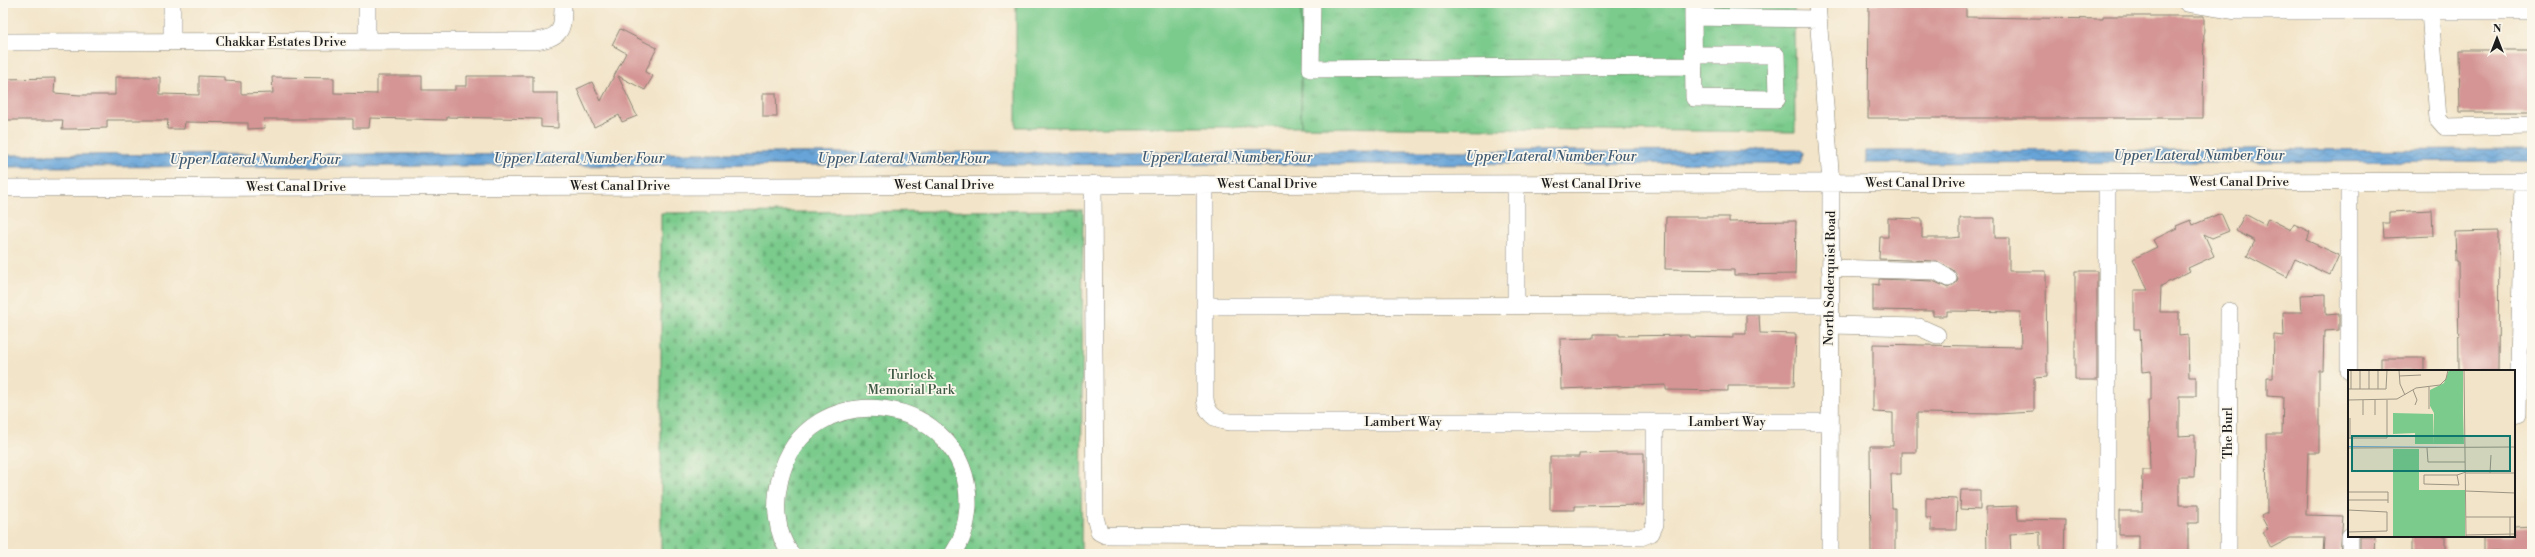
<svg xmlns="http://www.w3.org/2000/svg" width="2535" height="557" viewBox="0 0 2535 557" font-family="'Libre Bodoni',serif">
  <defs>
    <pattern id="grass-tufts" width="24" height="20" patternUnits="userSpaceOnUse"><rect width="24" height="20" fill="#7acb8c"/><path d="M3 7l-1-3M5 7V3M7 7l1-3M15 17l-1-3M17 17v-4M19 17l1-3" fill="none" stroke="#69ae78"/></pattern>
    <pattern id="cemetery-stones" width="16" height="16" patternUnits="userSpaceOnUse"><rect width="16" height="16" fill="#7acb8c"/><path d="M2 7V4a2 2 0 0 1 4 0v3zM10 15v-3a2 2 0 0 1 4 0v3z" fill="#69ae78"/></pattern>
    <pattern id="water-waves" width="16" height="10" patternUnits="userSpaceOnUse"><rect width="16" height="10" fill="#67a4d8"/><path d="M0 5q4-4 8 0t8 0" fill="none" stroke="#5485ae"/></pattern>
  </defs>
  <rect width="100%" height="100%" fill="#fbf7ec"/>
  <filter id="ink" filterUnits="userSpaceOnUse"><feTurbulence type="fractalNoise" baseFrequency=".025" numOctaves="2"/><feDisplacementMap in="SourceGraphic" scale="8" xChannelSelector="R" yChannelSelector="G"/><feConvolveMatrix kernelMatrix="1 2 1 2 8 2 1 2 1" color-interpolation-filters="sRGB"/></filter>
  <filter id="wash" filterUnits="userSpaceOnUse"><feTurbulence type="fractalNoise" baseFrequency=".012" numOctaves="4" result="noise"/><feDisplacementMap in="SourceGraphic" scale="16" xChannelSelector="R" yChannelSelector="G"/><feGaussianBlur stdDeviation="0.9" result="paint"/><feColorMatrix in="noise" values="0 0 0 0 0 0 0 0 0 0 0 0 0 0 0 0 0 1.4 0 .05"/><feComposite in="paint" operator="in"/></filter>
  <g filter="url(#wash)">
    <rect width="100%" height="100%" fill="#f2e4c8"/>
    <path fill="url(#grass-tufts)" stroke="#4b7454" d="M1301 3H1794L1795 132 1301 127Z"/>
    <path fill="url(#cemetery-stones)" stroke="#4b7454" d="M1083 210 1081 554H661V213Z"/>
    <path fill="#7acb8c" stroke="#4b7454" d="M1016 3H1301V127H1016Z"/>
    <path fill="url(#water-waves)" stroke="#42607a" d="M2532 149V161L1866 163V151Z
      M1801 150 1803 152 1802 160 1800 163 3 167V155Z"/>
    <g id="blocks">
      <path fill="#d49594" d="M1966 3V17L2103 19V16H2204L2203 118H1868L1869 4Z
        M620 29 657 48 645 72 653 76 645 90 618 76 637 116 622 122 619 115 594 127 577 89 592 82 601 101 626 53 612 45Z
        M2459 50H2532V112H2460Z
        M199 76 224 77V81L241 82V94L273 93 272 77 334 78V93L377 94V76H422V90H455V86H467V76H533V93H558V128L541 127V119L447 117V120L370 118 369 128H353V119H264L265 128 248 129V123L185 122 184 129H167L168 120H107V128L72 129H62L63 120H3V79L55 78 54 93 80 95H115V77H160V94L199 95Z
        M763 93H776L777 117H763Z
        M2432 210 2433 236 2384 238 2383 223H2389V212Z
        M2221 213 2229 231 2212 238 2204 234 2214 256 2188 268 2190 271 2161 286 2160 312H2179V336L2188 335 2189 377H2196V396H2179V436L2195 435V453L2194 477H2179V505H2198V523H2188V554H2139V535H2119V511H2142L2143 470H2150L2148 400H2151V371L2142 372 2140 329H2134V290H2148L2133 259 2157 247 2153 240 2177 228 2176 226 2191 220 2193 225Z
        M2245 214 2265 225 2268 218 2291 230 2294 224 2310 232 2306 240 2339 255 2330 275 2295 259 2287 277 2247 256 2255 241 2236 231Z
        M1666 217H1729V222L1796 221 1795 274 1734 275V270L1665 269Z
        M1888 218 1922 219V238H1952L1960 237V218H1995V238H2009V271H2046L2047 377 2034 378V412L1997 414 1917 413V452H1901V474H1891L1892 508H1895V554H1871L1870 446H1893V413L1873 412V344L2021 347 2020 312 1947 311V316H1933V311L1873 310V284L1879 285V279L1933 281 1948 288 1956 283 1958 278 1953 270 1937 261 1879 259 1880 237H1888Z
        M2499 231 2498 371H2459L2458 261H2456L2455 232Z
        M2075 271H2097V380H2075Z
        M2326 294V315L2339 314V330L2324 331 2323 370H2319V453H2308L2306 515 2343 516 2340 554H2323L2324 538H2290L2271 548 2263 532 2268 529 2261 516 2267 513 2266 434H2282L2283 397 2267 396V377H2273L2274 335 2284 336 2283 312H2302L2301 295Z
        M1746 315H1759L1760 333 1796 334 1794 386H1728V391L1666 390V385L1561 389 1560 339 1594 338V334H1619V336L1689 335V337L1733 338V334H1746Z
        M2381 358H2424V371H2381Z
        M1619 453H1644V505L1575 506V510H1550V457H1579V454Z
        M1961 490H1980V510L1960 509Z
        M1926 498 1957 499 1956 530H1931V518H1926Z
        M2017 506 2018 519 2065 520 2064 554H2040V532L2010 534 2011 554H1987L1986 507Z
        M2532 526V551L2483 552V536H2514V527Z
        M2360 536H2375L2374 552H2360Z
        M2412 536H2445V553L2412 552Z"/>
    </g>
  </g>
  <g filter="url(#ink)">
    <use href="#blocks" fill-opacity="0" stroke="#878072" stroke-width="1"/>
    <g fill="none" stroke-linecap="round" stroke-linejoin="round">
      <defs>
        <path id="minor" d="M172 3V42
          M1312 3 1311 69 1694 66
          M1693 3V17L1818 19
          M1817 3 1831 183 1830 554
          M2187 3 2237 11H2532
          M2430 11 2438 119 2445 127 2532 125
          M1693 17 1694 98 1777 99 1776 55H1693
          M3 42 535 41C563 38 563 28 563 3
          M367 42V3
          M2107 182V554
          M2349 182V371
          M1093 184 1095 517 1099 532 1105 535 1641 537 1651 533 1655 524V422
          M1205 184V398C1206 413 1215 421 1230 422H1829
          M1516 184V306
          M3 188 2532 181
          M1830 268 1936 271 1948 278
          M1205 306 1830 305
          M1830 325 1919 327 1937 335
          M2514 414 2518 413 2523 181
          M2350 536V554
          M791 554C775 533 774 503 780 479 805 371 971 392 968 506 967 522 963 540 953 554
          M2228 554 2229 311"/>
      </defs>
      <use href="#minor" stroke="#878072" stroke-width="18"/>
      <use href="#minor" stroke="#fff" stroke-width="17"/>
    </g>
  </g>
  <g text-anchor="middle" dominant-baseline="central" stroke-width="3.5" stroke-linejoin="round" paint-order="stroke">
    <g font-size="13" fill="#1c1c1c" stroke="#fbf7ec">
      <text x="281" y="42">Chakkar Estates Drive</text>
      <text x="2239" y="182">West Canal Drive</text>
      <text x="1915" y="183">West Canal Drive</text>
      <text x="1267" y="184">West Canal Drive</text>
      <text x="1591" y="184">West Canal Drive</text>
      <text x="944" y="185">West Canal Drive</text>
      <text x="620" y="186">West Canal Drive</text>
      <text x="296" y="187">West Canal Drive</text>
      <text transform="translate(1830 278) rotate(-89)">North Soderquist Road</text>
      <text x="1403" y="422">Lambert Way</text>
      <text x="1727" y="422">Lambert Way</text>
      <text transform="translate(2228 433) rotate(-90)">The Burl</text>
    </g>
    <g font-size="13" fill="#3d5943" stroke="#fbf7ec">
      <text x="911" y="375">Turlock<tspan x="911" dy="15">Memorial Park</tspan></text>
    </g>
    <g font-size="14" font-style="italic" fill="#3e5971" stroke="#fbf7ec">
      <text x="2199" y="156">Upper Lateral Number Four</text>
      <text x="1551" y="157">Upper Lateral Number Four</text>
      <text x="1227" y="158">Upper Lateral Number Four</text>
      <text x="579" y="159">Upper Lateral Number Four</text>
      <text x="903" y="159">Upper Lateral Number Four</text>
      <text x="255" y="160">Upper Lateral Number Four</text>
    </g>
  </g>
  <g transform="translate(2348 370)">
    <rect width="167" height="167" fill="#f2e4c8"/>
    <path d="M86 42 115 43 116 74H85Z" fill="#7acb8c"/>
    <path d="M45 79H71V120H117V167H45Z" fill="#7acb8c"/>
    <path d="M101 0H115V43H86L82 36V20L96 13Z" fill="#7acb8c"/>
    <path d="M45 43 85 44V74H67V63L45 64Z" fill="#7acb8c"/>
    <path d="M0 76H116L0 77Z" fill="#67a4d8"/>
    <path fill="none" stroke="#9c9483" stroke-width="1" d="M3 0V19M12 0V19M21 0V19M30 0V19M51 0 52 14 57 25M116 0 118 167M51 6 73 5M81 17V39M0 19H38L39 0M65 20 69 30 67 35M0 30 49 29 68 18 92 15 98 9 100 0M15 30V45M27 45V30M2 48V69M0 68H39V30M0 78 167 77M79 78 80 92H117M118 103H167M142 103 143 85M109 105 111 115 76 114V105H109L118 102M118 121 167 123M0 122H40V133M0 130H40M0 140 39 142V161L0 162M118 147H167M162 147V167M118 165 167 164"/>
    <path fill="#0f766e" fill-opacity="0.15" stroke="#0f766e" stroke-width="2" d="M4 66H162V101H4Z"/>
    <rect width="167" height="167" fill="none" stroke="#1c1c1c" stroke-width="2"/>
  </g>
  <rect width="2535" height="557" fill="none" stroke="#fbf7ec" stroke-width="16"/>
  <g transform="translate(2497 38)" stroke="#fbf7ec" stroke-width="3" paint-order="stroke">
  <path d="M0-3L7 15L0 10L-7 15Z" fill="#1c1c1c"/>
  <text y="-6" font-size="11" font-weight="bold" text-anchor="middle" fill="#1c1c1c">N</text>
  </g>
</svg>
